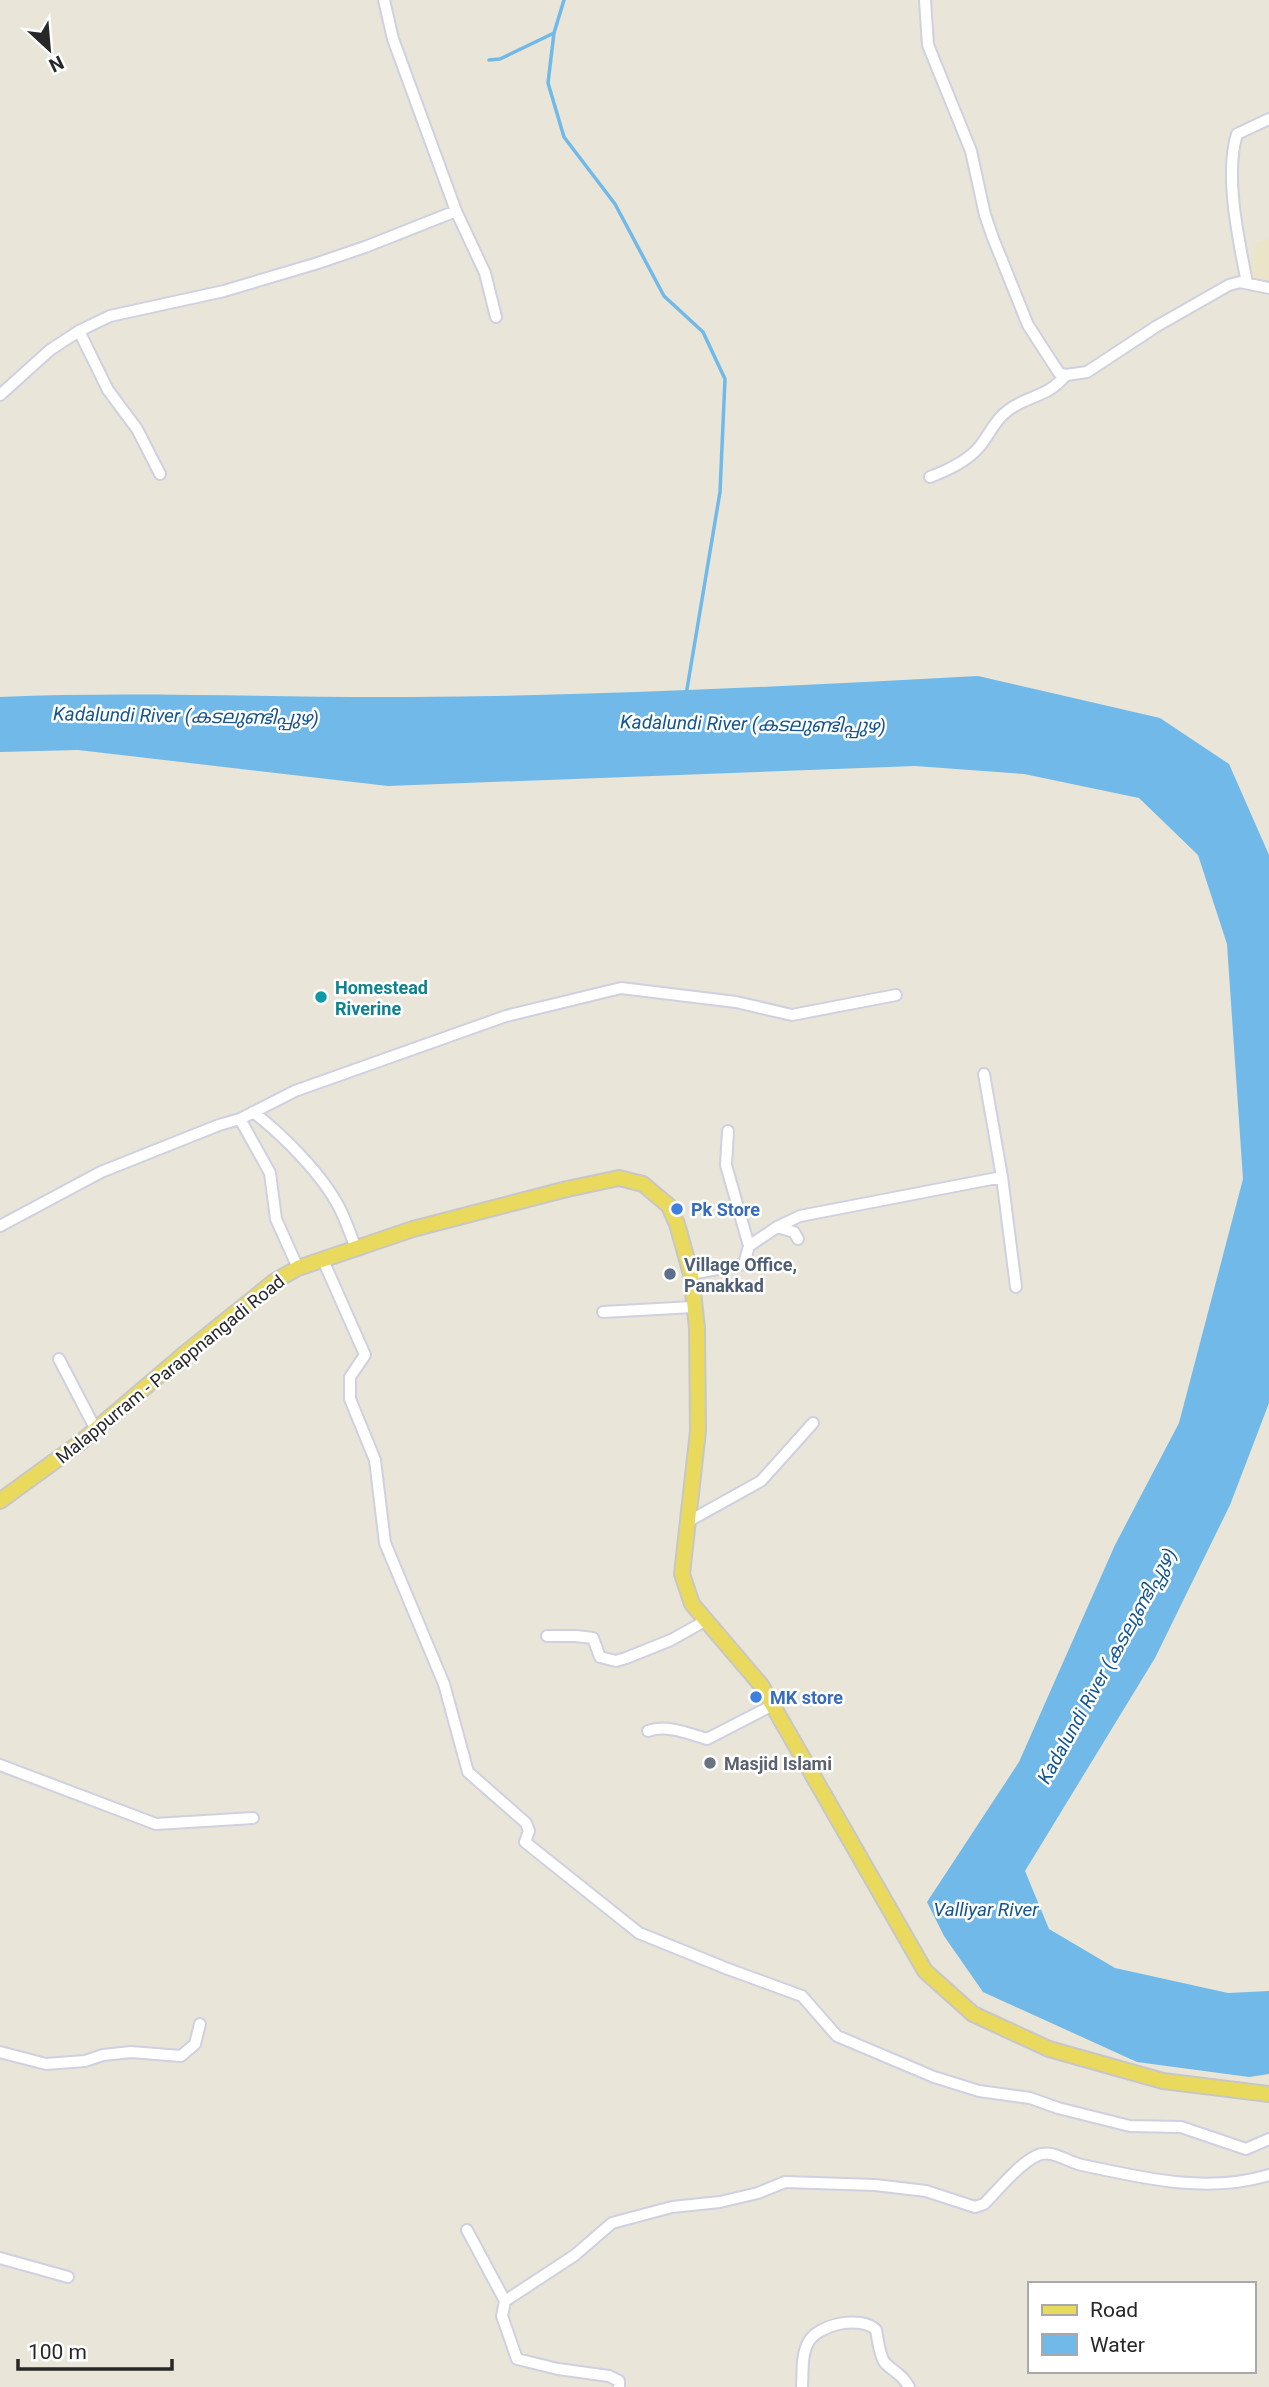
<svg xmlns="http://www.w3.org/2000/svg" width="1269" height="2387" viewBox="0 0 1269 2387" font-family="Roboto,'Noto Sans Malayalam',sans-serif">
  <rect width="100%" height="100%" fill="#e9e5d9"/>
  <path fill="#ebe4c9" d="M1269 239V281L1247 275 1256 242Z"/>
  <path fill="#70b9e8" d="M978 676 1160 718 1229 764 1269 855V1403L1230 1505 1155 1658 1025 1871 1049 1929 1115 1968 1228 1993 1269 1991V2074L1249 2077 1137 2062 983 1992 944 1936 927 1902 1019 1762 1115 1545 1179 1423 1243 1179 1227 944 1198 855 1139 798 1024 774 915 766 388 786 78 750 0 752V697C138 691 275 698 412 697 601 696 789 686 978 676Z"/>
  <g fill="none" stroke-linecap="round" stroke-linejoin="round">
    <path stroke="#70b9e8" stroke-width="3.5" d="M564 0 554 33 548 83 564 137 615 204 664 296 703 332 725 379 720 492 686 695
      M489 60 500 59 554 33"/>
    <defs>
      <path id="minor" d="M384 0 393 39 456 211 485 273 496 317
        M925 0 928 45 971 151 985 215 993 238 1028 325 1059 373 1066 375 1087 372 1157 326 1229 285 1240 282 1269 288
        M1247 283C1239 241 1224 176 1237 134L1269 119
        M79 331 108 390 137 429 160 474
        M0 395 50 350 79 331 110 316 224 291 318 263 365 247 456 211
        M930 477C948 470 968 461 980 446 989 435 995 420 1006 412 1026 395 1046 399 1066 375
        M984 1074 1002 1177
        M253 1112C283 1135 323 1175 340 1209 346 1221 351 1235 356 1249
        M728 1131 726 1165 749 1246
        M0 1226 101 1172 219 1125 240 1119
        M777 1227 800 1216 1002 1177 1016 1287
        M323 1260 365 1355 350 1377V1399L375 1460 385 1543 444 1684 468 1772 526 1823 529 1831 525 1842 639 1933 728 1969 802 1996 837 2036 934 2077 979 2091 1030 2098 1058 2108 1130 2126 1181 2127 1246 2149 1269 2139
        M298 1268 276 1219 270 1173 240 1119 295 1091 506 1016 621 988 736 1002 792 1015 896 995
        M691 1274 744 1264 749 1246 777 1227 794 1232 798 1239
        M603 1312 693 1307
        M59 1359 96 1430
        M689 1521 761 1481 813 1423
        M547 1636H576L593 1638 600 1657 616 1661 626 1658 671 1640 705 1621
        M648 1731C667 1724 689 1734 707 1739L773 1705
        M0 1765 156 1824 253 1818
        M0 2052 46 2064 85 2061 103 2055 131 2052 181 2056 195 2044 200 2024
        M467 2230 505 2301
        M0 2258 68 2277
        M619 2387V2381L609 2376 558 2369 517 2359 502 2316 505 2301 575 2255 612 2223 672 2207 720 2202 758 2193 785 2182 875 2185 926 2191 975 2207 984 2204C998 2190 1018 2165 1036 2156 1051 2148 1067 2162 1082 2165 1143 2178 1207 2194 1269 2175
        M802 2387C803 2373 801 2356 808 2343 817 2324 861 2315 876 2330 878 2339 879 2355 885 2363 894 2372 903 2375 909 2387"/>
      <path id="major" d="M0 1501 81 1442 183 1355 275 1281 298 1268 413 1229 567 1189 619 1178 643 1184 669 1206 677 1224 691 1274 697 1328 698 1431 682 1574 692 1604 761 1685 925 1971 973 2014 1049 2049 1163 2081 1269 2094"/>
    </defs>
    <use href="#minor" stroke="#cfd0e0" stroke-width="14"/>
    <use href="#major" stroke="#c7c7c7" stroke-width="18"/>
    <use href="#minor" stroke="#fff" stroke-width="10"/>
    <use href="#major" stroke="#e9da5e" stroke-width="14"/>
  </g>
  <circle fill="#0f9aa8" stroke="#fff" stroke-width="2.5" cx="321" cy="997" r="7"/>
  <g fill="#3f7fe0" stroke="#fff" stroke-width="2.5">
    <circle cx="677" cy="1209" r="7"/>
    <circle cx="756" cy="1697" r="7"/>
  </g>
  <circle fill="#5c6f8a" stroke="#fff" stroke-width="2.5" cx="670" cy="1274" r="7"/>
  <circle fill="#6b7280" stroke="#fff" stroke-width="2.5" cx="710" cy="1763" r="7"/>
  <g text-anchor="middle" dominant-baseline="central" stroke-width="5" stroke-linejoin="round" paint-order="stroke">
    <g font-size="18" font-weight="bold" fill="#0d838f" stroke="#fff" text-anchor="start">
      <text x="335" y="987">Homestead<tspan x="335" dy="21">Riverine</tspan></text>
    </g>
    <g font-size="18" font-weight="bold" fill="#366cbe" stroke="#fff" text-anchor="start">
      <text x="691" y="1209">Pk Store</text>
      <text x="770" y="1697">MK store</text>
    </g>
    <g font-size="18" font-weight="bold" fill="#4e5e75" stroke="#fff" text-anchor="start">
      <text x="684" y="1264">Village Office,<tspan x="684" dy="21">Panakkad</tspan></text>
    </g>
    <g font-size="18" fill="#272727" stroke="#fff">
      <text transform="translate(170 1369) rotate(-39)">Malappurram - Parappnangadi Road</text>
    </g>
    <g font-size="18" font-weight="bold" fill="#5b616d" stroke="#fff" text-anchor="start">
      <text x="724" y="1763">Masjid Islami</text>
    </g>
    <g font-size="19" font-style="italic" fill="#135590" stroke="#fff">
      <text transform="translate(186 716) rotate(1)">Kadalundi River (കടലുണ്ടിപ്പുഴ)</text>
      <text transform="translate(753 724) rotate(1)">Kadalundi River (കടലുണ്ടിപ്പുഴ)</text>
      <text transform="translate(1107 1666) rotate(-61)">Kadalundi River (കടലുണ്ടിപ്പുഴ)</text>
      <text x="986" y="1909">Valliyar River</text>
    </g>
  </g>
  <rect x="1028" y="2282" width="228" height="91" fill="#ffffff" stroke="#a9a9a9" stroke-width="2"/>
  <rect x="1042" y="2305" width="35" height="10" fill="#e9da5e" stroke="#a9a9a9" stroke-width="2"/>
  <text x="1090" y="2317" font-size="21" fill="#272727">Road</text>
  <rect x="1042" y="2334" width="35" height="21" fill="#70b9e8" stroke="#a9a9a9" stroke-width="2"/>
  <text x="1090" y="2352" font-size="21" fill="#272727">Water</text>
  <g transform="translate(49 49) rotate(154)" stroke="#ffffff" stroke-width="5" paint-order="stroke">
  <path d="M0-5L12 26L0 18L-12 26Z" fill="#272727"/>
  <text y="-10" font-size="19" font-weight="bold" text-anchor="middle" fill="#272727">N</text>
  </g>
  <path d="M18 2359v10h154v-10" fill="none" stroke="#272727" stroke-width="3.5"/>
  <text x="28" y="2359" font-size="21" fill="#272727" stroke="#ffffff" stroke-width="5" paint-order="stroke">100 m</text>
</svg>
